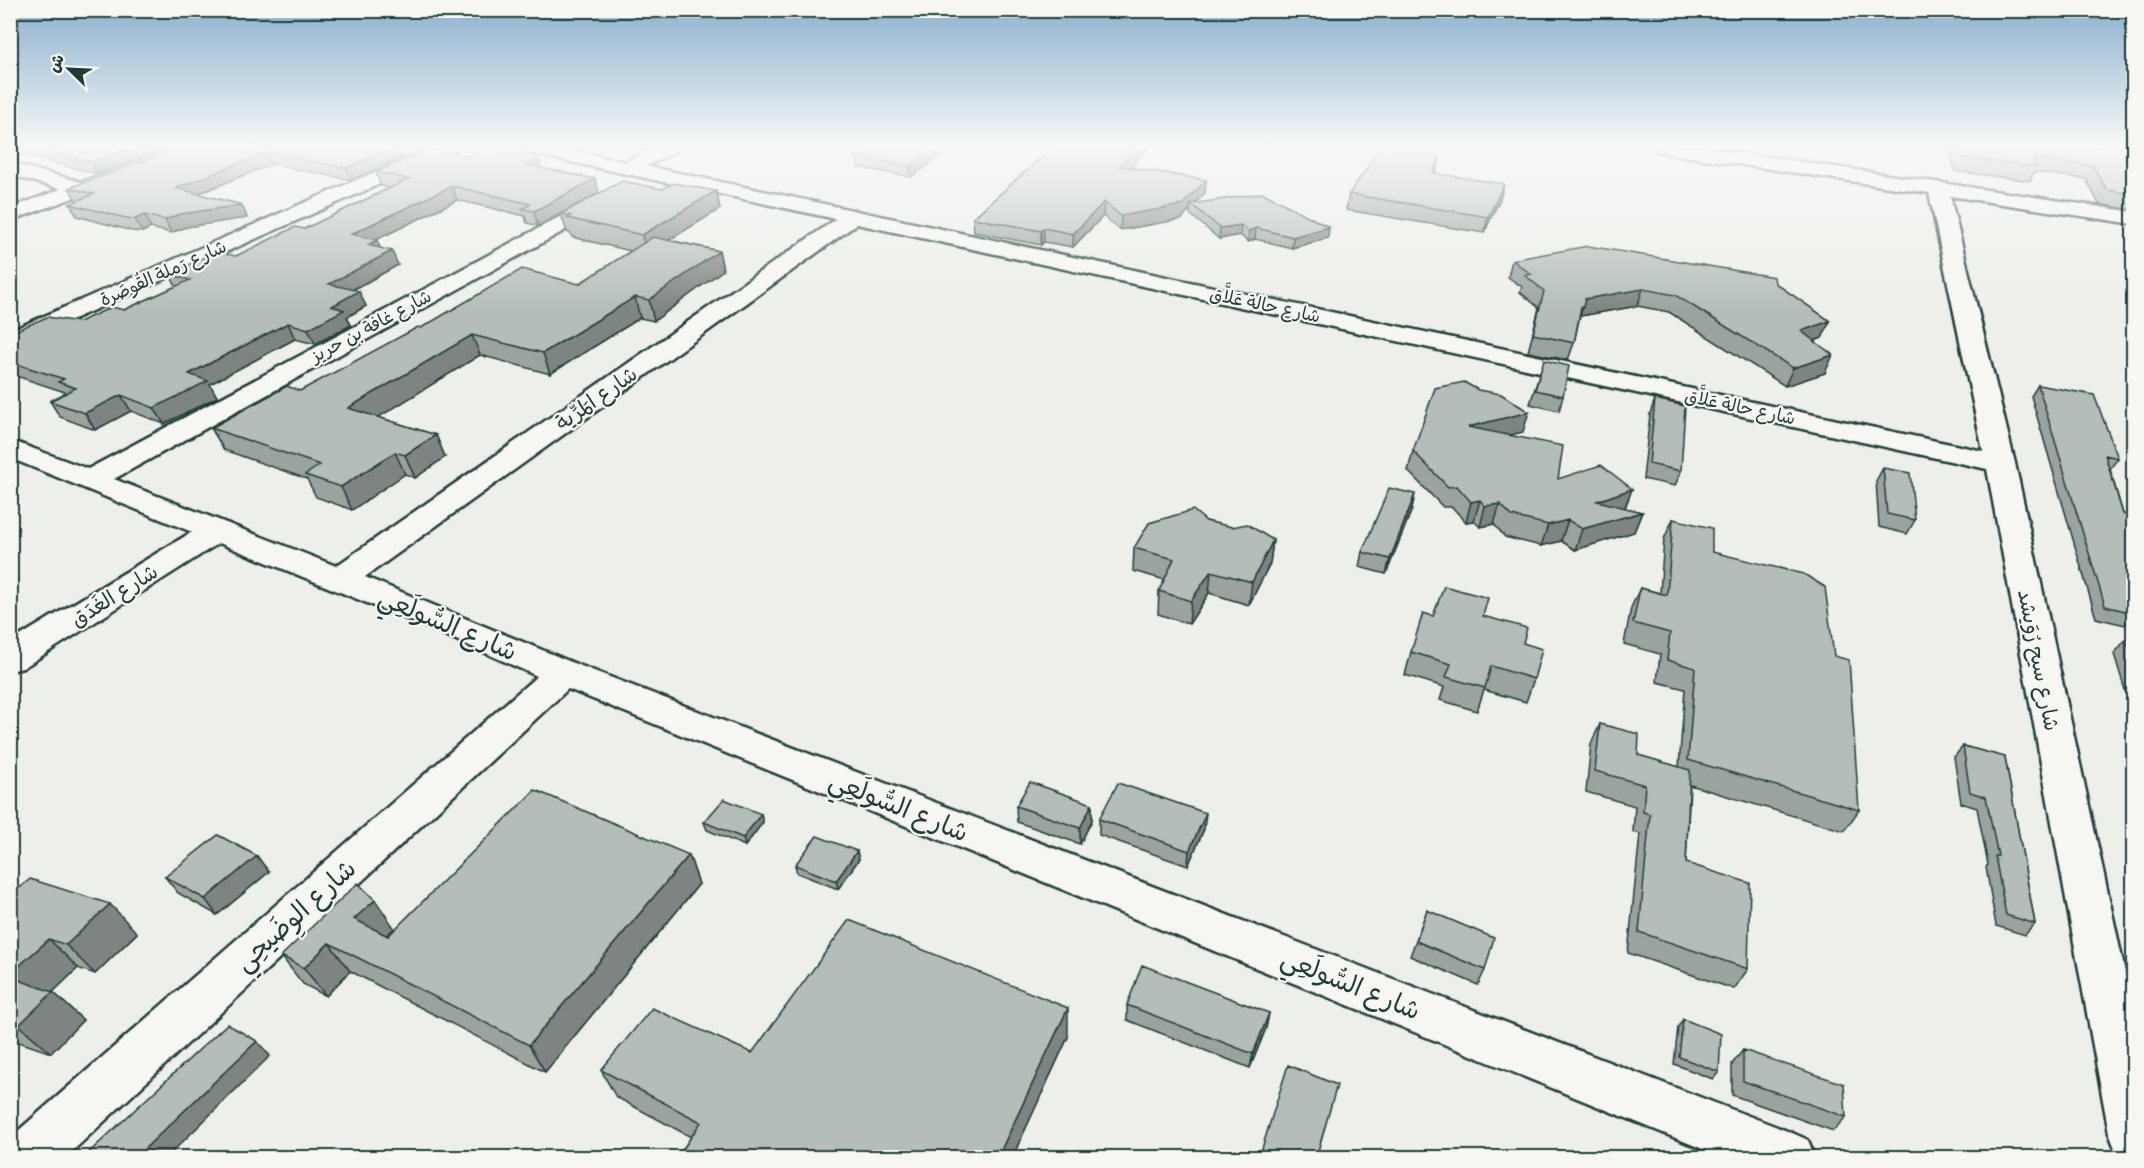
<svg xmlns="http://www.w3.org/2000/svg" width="2144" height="1168" viewBox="0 0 2144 1168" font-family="Itim,'Playpen Sans Arabic',sans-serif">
  <rect width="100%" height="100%" fill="#edefea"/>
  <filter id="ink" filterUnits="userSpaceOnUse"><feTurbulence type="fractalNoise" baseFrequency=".0167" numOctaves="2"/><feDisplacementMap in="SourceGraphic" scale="12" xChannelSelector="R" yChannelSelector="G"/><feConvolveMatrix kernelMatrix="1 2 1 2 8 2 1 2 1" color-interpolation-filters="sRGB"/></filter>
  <g filter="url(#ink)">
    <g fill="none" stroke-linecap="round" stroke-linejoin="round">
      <defs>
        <path id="minor" d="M177 147H204L202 151 10 221V208L61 189 10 175V163L81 182Z
          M432 147H457L455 151 10 347V331Z
          M520 147H557L625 162 654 147H678L676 151 646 166 1983 451 1929 193 1664 153 1657 151 1655 147H1703L2134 212V224L1950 196 2015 463 2134 1014V1158L2116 1151 2109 1133 1987 469 857 224 365 577 576 664 1790 1132 1808 1140 1815 1158H1725L568 689 65 1158H10V1138L537 676 436 631 219 543 23 668 10 671V642L192 532 10 458V440L88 469 595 198 602 196 609 198 612 202 609 206 114 479 336 566 836 219 529 153 522 151Z"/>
      </defs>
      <use href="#minor" stroke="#1f3d34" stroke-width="5"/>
      <use href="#minor" fill="#f6f6f2" fill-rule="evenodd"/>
    </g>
    <path fill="#9ba39e" stroke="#1f3d34" stroke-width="1.5" d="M10 147H170L98 174 10 152Z
      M182 147 404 157 351 180 272 164 198 194 242 205 247 218 186 227 171 233 151 228 142 232 132 231 77 216 70 204 78 201 76 200 69 188Z
      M869 147H939V157L911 177 858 167 856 156Z
      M1053 147H1150L1130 167 1206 180 1205 193 1195 203 1328 238 1292 248 1255 239 1248 242 1240 235 1219 239 1190 214V209L1182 219 1120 230 1103 216 1073 247 1044 242 1041 245 974 232 973 218Z
      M1948 147H2133V210L2099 204 2086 179 2034 172 2030 181 1955 171Z
      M470 156 538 159 541 168 595 179 599 193 538 226 527 223 525 216 457 200 376 240 380 248 398 265 353 290 366 306 347 317 351 325 315 344 295 339 210 384 217 397 164 424 131 411 95 430 60 417 50 401 65 393V392L10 374V333L79 322 124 310 176 286 169 274 236 256 304 229 390 188 381 186 376 172Z
      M1440 156 1436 173 1500 199 1484 233 1346 210 1349 194Z
      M662 189 716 191 720 209 669 240 719 251 723 270 654 321 640 318 550 374 480 355 378 417 436 435 445 457 415 478 405 474 352 510 316 497 307 479 224 450 211 428 300 391 421 328 579 284 631 251 572 237 571 234 567 232 561 214Z
      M1512 260 1775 283 1830 321 1822 338 1815 341 1825 373 1785 386 1669 312 1637 306 1580 316 1578 324 1574 343 1568 360 1528 352 1539 308 1520 292 1522 287 1508 277Z
      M1544 360 1563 396 1559 411 1530 404Z
      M2038 385 2118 458 2110 469 2123 514 2133 516V604H2131L2133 610V614L2125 625 2096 618 2031 396Z
      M1655 399 1681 471 1675 486 1643 479 1650 414Z
      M1523 432 1509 435 1558 479 1632 489 1625 508 1642 512 1634 532 1575 550 1561 541 1541 546 1505 537 1494 524 1480 527 1474 521 1466 522 1452 507H1443L1408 471 1413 451Z
      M1883 468 1915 520 1907 534 1879 527 1876 481Z
      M1412 509 1386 574 1359 567 1362 552Z
      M1673 519 1834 656 1859 810 1844 831 1690 785 1686 863 1748 969 1734 989 1628 953 1640 834 1633 832 1635 806 1586 792 1591 744 1600 724 1638 755 1679 767 1685 689 1657 682 1660 654 1624 644 1631 608 1640 588 1660 593 1664 539Z
      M1206 521 1273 540 1270 563 1249 605 1209 593 1189 624 1158 614 1159 591 1165 580 1133 571 1134 548Z
      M1433 616H1483L1523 643 1534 679 1526 702 1484 690 1477 711 1440 700 1444 687 1405 675 1411 652Z
      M2126 639 2133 641V716L2114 654Z
      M1963 746 2005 757 2035 924 2025 935 1996 926 1986 867 1988 865 1977 808 1961 803 1954 757Z
      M1092 804V820L1080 844 1017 822 1016 806Z
      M761 814 763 822 745 846 707 830 704 822Z
      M1099 819 1204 829 1188 866 1099 835Z
      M689 855 699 884 545 1072 350 971 326 996 303 984 281 956 375 900 394 928 387 935 388 936Z
      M859 859 838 889 797 873 795 865Z
      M269 872 217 915 178 893 165 877Z
      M10 896 137 933 95 974 78 968 53 992 83 1020 51 1053 10 1039Z
      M1427 910 1485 970 1478 985 1410 956Z
      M1127 1005 1269 1013 1266 1028 1250 1068 1127 1020Z
      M1683 1019 1719 1072 1713 1079 1674 1064 1678 1027Z
      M1068 1037 1012 1158H677L691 1137 616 1097 601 1070 752 1053Z
      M1743 1050 1846 1117 1833 1131 1732 1095V1064Z"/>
    <path fill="#7e8481" stroke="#1f3d34" stroke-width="1.5" d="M132 147H170L98 174 91 162Z
      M395 147H400L404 157 351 180 346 168Z
      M928 147H939V157L911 177 910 166Z
      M1138 147H1150L1119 179 1120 166Z
      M267 152 272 164 182 200 176 188Z
      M1440 156 1437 171 1430 188 1433 173Z
      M538 159 542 172 527 165Z
      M595 179 599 193 538 226 534 211Z
      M1206 180 1205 193 1193 206 1191 204 1190 209 1182 219 1120 230 1121 216Z
      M1504 184 1500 199 1484 233 1488 217Z
      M452 186 457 200 357 249 351 234Z
      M716 191 720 209 646 254 642 235Z
      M1104 202 1103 216 1073 247V234Z
      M242 205 247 218 186 227 171 233 165 220 180 214Z
      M145 215 151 228 142 232 135 219Z
      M1241 225 1240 235 1219 239 1220 228Z
      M1329 227 1328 238 1292 248 1293 237Z
      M1044 228V242L1041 245V231Z
      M1256 228 1255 239 1248 242 1249 231Z
      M377 240 383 255 368 245Z
      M392 251 398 265 335 299 329 284Z
      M719 251 723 270 654 321 649 300Z
      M1643 289 1637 306 1580 316 1585 299Z
      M359 291 366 306 347 317 351 325 315 344 308 329 332 306Z
      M635 297 640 318 550 374 543 353Z
      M1830 321 1822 338 1793 348 1801 331Z
      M288 323 295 339 210 384 217 397 164 424 154 408 189 374Z
      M472 335 480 355 358 430 348 408Z
      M1833 355 1825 373 1785 386 1793 368Z
      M121 395 131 411 95 430 85 413Z
      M1529 412 1523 432 1463 447 1468 427Z
      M436 435 445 457 415 478 405 455Z
      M395 452 405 474 352 510 341 487Z
      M1632 489 1624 509 1597 501Z
      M1415 494 1412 509 1386 574 1390 559Z
      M1480 500 1474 521 1466 522 1471 502Z
      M1500 504 1494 524 1480 527 1485 506Z
      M1642 512 1634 532 1575 550 1582 529Z
      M1568 520 1561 541 1541 546 1548 525Z
      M1273 540 1270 563 1249 605 1252 582Z
      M1211 571 1209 593 1189 624 1191 601Z
      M1092 804V820L1080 844V828Z
      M1206 813 1204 829 1188 866 1189 851Z
      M761 814 763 822 745 846 743 838Z
      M857 851 859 859 838 889 836 881Z
      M689 855 699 884 545 1072 529 1045Z
      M257 856 269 872 217 915 205 899Z
      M375 900 394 928 374 948 354 919Z
      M110 904 137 933 95 974 66 945Z
      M49 939 78 968 53 992 83 1020 51 1053 19 1025 10 978V974Z
      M329 943 350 971 326 996 304 968Z
      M1068 1008V1037L1012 1158H1003L1002 1148Z
      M1269 1013 1266 1028 1250 1068 1253 1054Z
      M257 1041 270 1056 166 1158H135Z"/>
    <path fill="#b4bdb8" stroke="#1f3d34" stroke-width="1.5" d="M30 147H132L91 162Z
      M182 147H395L346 168 267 152 176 188 242 205 180 214 165 220 145 215 135 219 126 218 70 204 94 194 69 188Z
      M869 147H937L910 166 856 156Z
      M1053 147H1138L1120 166 1206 180 1182 205 1121 216 1104 202 1073 234 1044 228 1041 231 973 218Z
      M1381 147 1440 156 1433 173 1504 184 1488 217 1349 194Z
      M1958 147H2133V194L2107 190 2093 166 2033 158 2037 167 1962 157Z
      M430 149 470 156 487 149 538 159 527 165 595 179 534 211 522 209 531 204 452 186 351 234 377 240 368 245 392 251 329 284 359 291 332 306 344 310 308 329 288 323 189 374 208 381 154 408 121 395 85 413 50 401 76 388 58 382 64 379 10 362V333L47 317 79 322 112 307 124 310 190 280 169 274 215 252 236 256 295 227 304 229 409 179 376 172Z
      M622 181 662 189 674 183 716 191 642 235 567 218 571 216 561 214Z
      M1263 193 1329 227 1293 237 1256 228 1249 231 1241 225 1220 228 1191 204Z
      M653 237 719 251 649 300 635 297 543 353 472 335 348 408 436 435 405 455 395 452 341 487 305 475 320 465 211 428 287 386 300 391 418 327 421 328 522 269 579 284Z
      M1588 246 1774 277 1775 283 1830 321 1801 331 1833 355 1793 368 1675 295 1643 289 1585 299 1583 307H1581L1574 343 1533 334 1544 291 1525 275 1531 274 1512 260Z
      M1544 360 1569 366 1563 396 1535 390Z
      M1464 382 1478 390 1501 394 1529 412 1468 427 1563 446 1558 479 1601 465 1632 489 1597 501 1642 512 1582 529 1568 520 1548 525 1512 516 1500 504 1485 506 1480 500 1471 502 1457 486 1448 487 1413 451 1435 388Z
      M2038 385 2094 395 2118 458 2105 455 2123 514 2133 516V590L2126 588 2133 610V613L2105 606Z
      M1655 399 1685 406 1681 471 1649 464Z
      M1883 468 1910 473 1915 520 1887 514Z
      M1389 488 1415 494 1390 559 1362 552Z
      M1193 510 1206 521 1232 527 1247 524 1273 540 1252 582 1211 571 1191 601 1159 591 1174 559 1134 548 1149 523Z
      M1673 519 1712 528V552L1804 574 1825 587 1834 656 1849 660 1859 810 1688 760 1695 668 1667 660 1670 633 1633 623 1640 588 1667 595Z
      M1444 586 1488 598 1483 616 1527 628 1523 643 1542 649 1534 679 1491 666 1485 688 1446 677 1451 664 1411 652 1423 613 1433 616Z
      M2126 639 2133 641V661Z
      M1600 724 1639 734 1638 755 1690 770 1686 863 1750 883 1748 969 1639 932 1650 814 1643 812 1645 785 1595 771Z
      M1963 746 2005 757 2035 924 2006 915 1995 856H1998L1986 797 1970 792Z
      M1030 782 1092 804 1080 828 1016 806Z
      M1118 783 1206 813 1189 851 1099 819Z
      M535 790 689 855 529 1045 329 943 304 968 281 956 358 883 375 900 354 919 388 936Z
      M724 799 761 814 743 838 704 822Z
      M218 835 257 856 205 899 165 877Z
      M817 836 857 851 836 881 795 865Z
      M30 879 110 904 66 945 49 939 10 974V896Z
      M1427 910 1494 938 1485 970 1416 941Z
      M849 920 1068 1008 1002 1148 1005 1158H677L701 1122 601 1070 652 1008 752 1053Z
      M1142 965 1269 1013 1253 1054 1127 1005Z
      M10 977 53 992 19 1025 10 1022Z
      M1683 1019 1721 1034 1719 1072 1679 1057Z
      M227 1024 257 1041 135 1158H83Z
      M1743 1050 1844 1084 1846 1117 1743 1081Z
      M1288 1065 1337 1085 1316 1158H1259Z"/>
  </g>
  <linearGradient id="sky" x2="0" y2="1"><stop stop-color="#8bb0cd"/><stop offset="0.47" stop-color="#f7f8f6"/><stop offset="1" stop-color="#f7f8f6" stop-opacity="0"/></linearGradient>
  <rect width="2144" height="311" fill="url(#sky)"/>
  <g text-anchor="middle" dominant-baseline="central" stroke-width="4.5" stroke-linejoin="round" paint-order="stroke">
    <g font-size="18" fill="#1f3d34" stroke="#f6f6f2">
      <text transform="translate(163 273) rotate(-24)">شارع رَملة القُوصَرة</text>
      <text transform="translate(1265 305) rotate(12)">شارع حالة عَلاَّق</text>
      <text transform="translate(371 326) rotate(-28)">شارع غافة بن حريز</text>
      <text transform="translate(1740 407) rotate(12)">شارع حالة عَلاَّق</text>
    </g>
    <g font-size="21" fill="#1f3d34" stroke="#f6f6f2">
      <text transform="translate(596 398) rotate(-35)">شارع المَرِّية</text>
      <text transform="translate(114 595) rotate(-32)">شارع الغَدَق</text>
      <text transform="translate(2039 660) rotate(79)">شارع سيح رُوَيشد</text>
    </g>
    <g font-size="26" fill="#1f3d34" stroke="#f6f6f2">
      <text transform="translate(448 624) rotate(23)">شارع السُّولَعِي</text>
      <text transform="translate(899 806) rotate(22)">شارع السُّولَعِي</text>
      <text transform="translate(295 915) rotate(-42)">شارع الوِضَيحِي</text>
      <text transform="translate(1351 984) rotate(22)">شارع السُّولَعِي</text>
    </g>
  </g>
  <rect width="2144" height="1168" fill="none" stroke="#f6f6f2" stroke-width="36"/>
  <rect x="18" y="18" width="2108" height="1132" fill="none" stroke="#1f3d34" stroke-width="2" filter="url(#ink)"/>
  <g transform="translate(69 69) rotate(294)" stroke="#f6f6f2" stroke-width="4.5" paint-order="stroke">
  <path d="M0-4.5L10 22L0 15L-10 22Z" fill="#1f3d34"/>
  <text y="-9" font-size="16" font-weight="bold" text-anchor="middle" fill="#1f3d34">ش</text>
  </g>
</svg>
